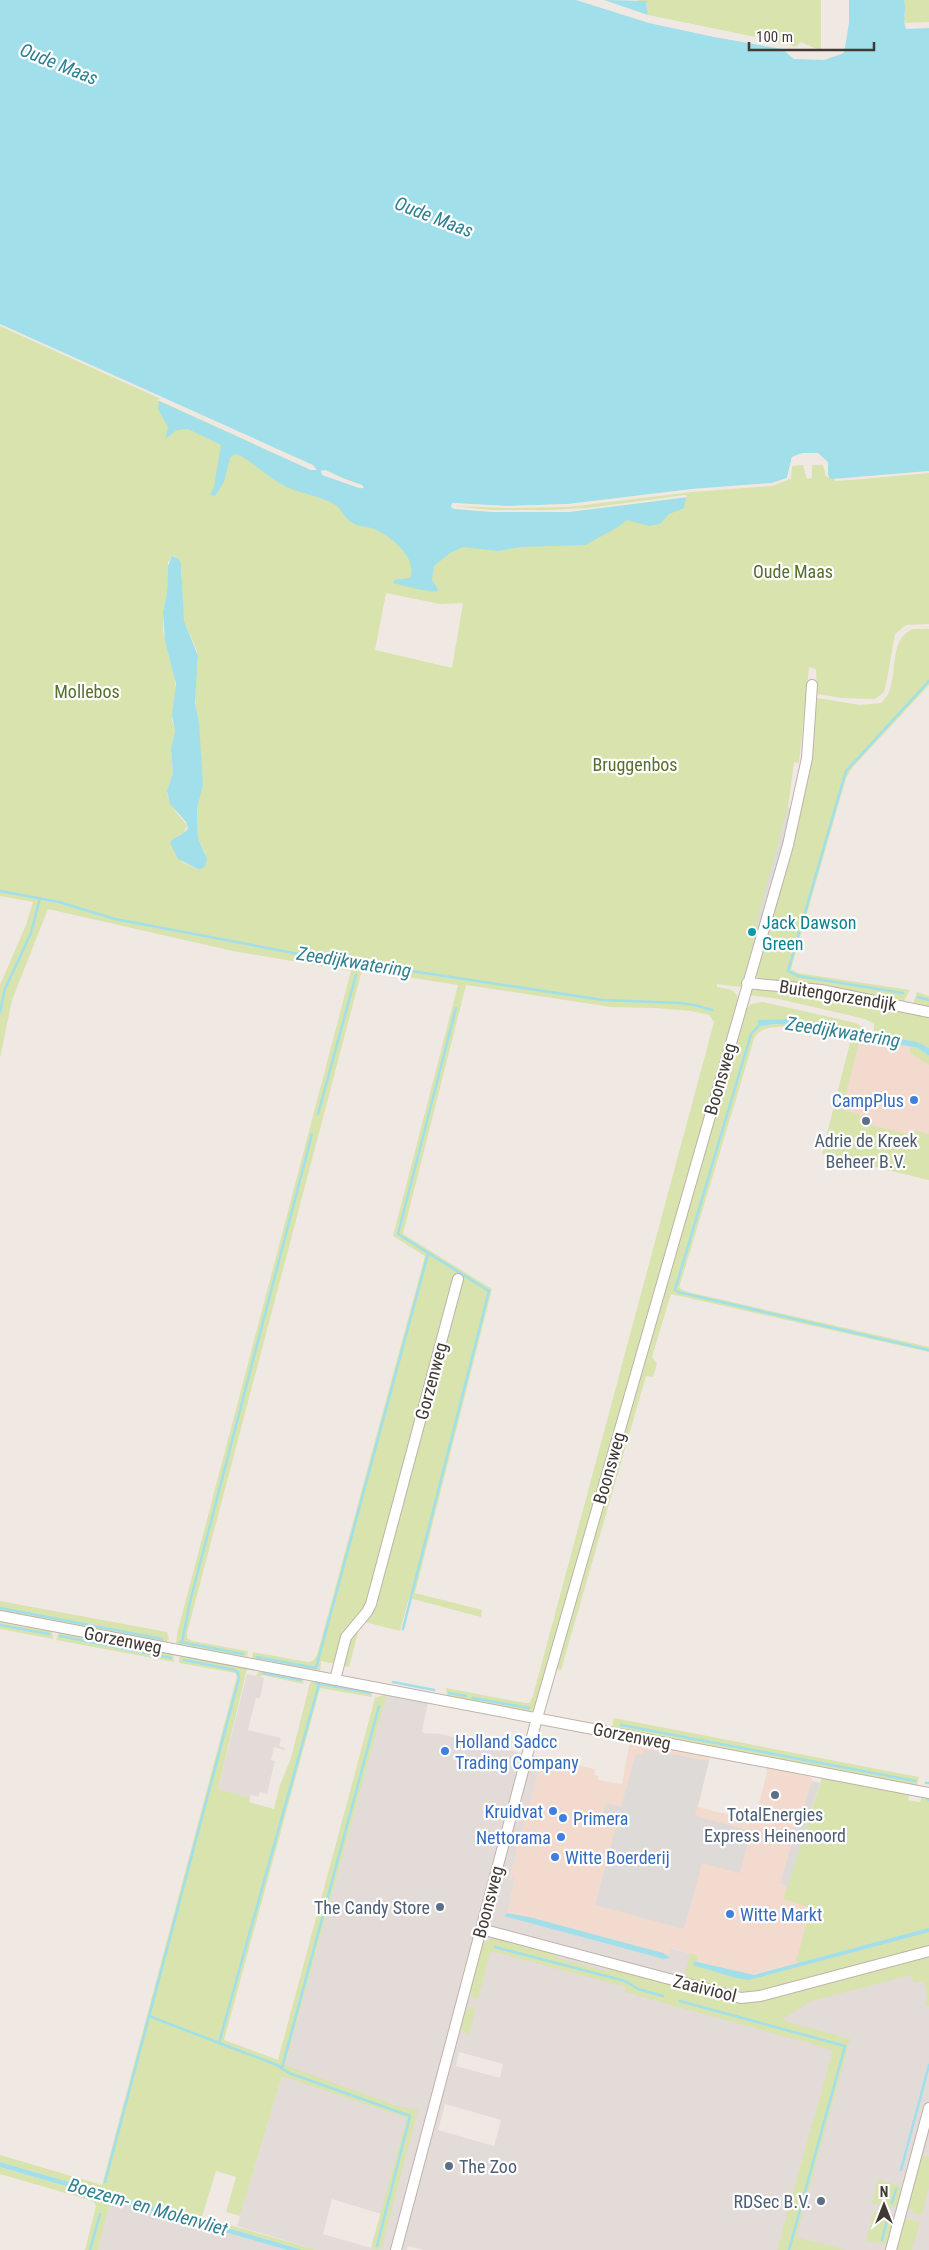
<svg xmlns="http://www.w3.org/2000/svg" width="929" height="2250" viewBox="0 0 929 2250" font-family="'Roboto Condensed',sans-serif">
  <rect width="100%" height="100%" fill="#f0e9e3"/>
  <path fill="#f2dace" d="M852 1036 918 1048 929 1056V1180L822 1154Z
    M630 1741 710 1756 698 1807 744 1819 757 1812 767 1772 765 1767 811 1777 812 1781 820 1783 783 1899 810 1907 798 1963 748 1975 696 1962 698 1956 672 1948 669 1956 529 1917 507 1913 515 1879 510 1877 542 1758 595 1769 594 1775 598 1776V1780L622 1784Z"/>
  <path fill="#e2dbd8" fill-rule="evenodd" d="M247 1674 264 1678 260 1698H256L248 1730 281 1738 279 1746 285 1748 284 1750 274 1747 271 1760 275 1761 267 1794 260 1792 258 1797 251 1795 250 1798 218 1789Z
    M387 1694 428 1702 422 1731 423 1733 441 1734 542 1758 510 1877 515 1878 507 1913 529 1917 669 1955 671 1948 698 1956 697 1962 751 1975 797 1963 796 1957 929 1921V2250H424L408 2246 407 2250H317L237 2226 282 2076ZM459 2052 503 2064 500 2078 456 2066ZM445 2104 501 2120 494 2146 438 2130ZM332 2199 381 2214 371 2248 323 2234Z
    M111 2199 287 2250H98Z"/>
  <path fill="#d8e3ad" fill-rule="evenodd" d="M637 0H821V51L801 42 795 47 789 44 658 17 648 15 646 4Z
    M904 0H929V22L906 23 903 20 905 15Z
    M0 321 772 480 791 479 792 466 803 465 807 479 812 478V465H823L826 477 929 469V624L906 625 895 634 886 685 884 692 875 699 842 698 817 694 816 669 809 667 799 763 794 762 788 807 757 924 759 925 741 987 717 984V987C727 989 739 989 738 1002L536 1708 529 1713 447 1697 446 1688 525 1703H529L533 1696 714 1022 709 1015 691 1011 656 1008 611 1007 466 985 403 1234 492 1289 415 1593 482 1610 481 1617 409 1598 400 1631 361 1621 349 1667 321 1661 320 1674 252 1660 253 1652 308 1662 313 1661 317 1655 425 1256 393 1236 458 985 362 970 187 1633V1638L192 1641 248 1651 247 1657 176 1645 177 1634 351 971 233 951 48 909 12 1000 0 1058V985L26 925 33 902 0 896ZM174 556 178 558 182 571V608L184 621 197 651 198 660 195 696 200 744 197 818 198 838 205 853 202 869 200 870 182 862 176 837 184 833 187 825 175 811 168 798 167 791 173 773 171 749 175 731 172 720 176 691 174 675 163 631V612L167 592 168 562ZM386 593 440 604 463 603 452 668 375 650Z
    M913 629H929V685L852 768 846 778 791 969 798 973 910 990 903 1003 760 980 755 974 801 806 811 766 817 698 860 705 881 703C903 685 884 641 913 629Z
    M758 988 797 990 929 1014V1048C913 1039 892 1039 874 1036V1024L865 1019 779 999 749 995 751 991Z
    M917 992 929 996V1009L913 1005Z
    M763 1002 856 1023 864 1028 866 1034 788 1019 759 1020 761 1026C794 1020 827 1031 860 1038L842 1110 856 1113 874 1126 911 1135 913 1130 929 1134V1180L822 1154 851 1039C831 1034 763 1014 754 1039L679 1288 688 1292 929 1347V1352L671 1294 652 1357 657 1364 653 1377 646 1376 561 1670 556 1669 745 1010 751 1004Z
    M909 1047 918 1048 929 1056V1065L911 1054Z
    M0 1601 167 1632 169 1639 165 1643 0 1613Z
    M0 1620 49 1629 52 1631 53 1639 0 1629Z
    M59 1632 173 1653 174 1662 56 1640Z
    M182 1655 246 1667 247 1669 218 1789 250 1798 249 1802 274 1809 280 1785 291 1758 310 1683 313 1680 372 1693V1697L320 1688 224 2040 278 2060 375 1698 387 1694 285 2065 397 2106 418 2110 382 2246 378 2250 371 2248 407 2118 282 2076 240 2216 226 2212 236 2177 216 2171 202 2217 317 2250H303L0 2162V2155L102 2185 237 1676 235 1673 179 1663V1658Z
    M260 1670 302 1677 304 1684 262 1675 261 1677 256 1676Z
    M614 1718 919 1777 917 1786 612 1728Z
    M823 1775 910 1792 908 1800 920 1802 922 1795 929 1796V1928L798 1963 796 1957 798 1956 810 1908 783 1899Z
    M929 1932V1945L756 1992 736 1993 688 1979 685 1973 690 1953 698 1956 696 1962 749 1980Z
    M492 1938 554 1953 557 1958 606 1971 611 1968 736 2002 929 1955V2006L925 2005 928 1997 923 1981 914 1983 911 1975 811 2001 781 2020 850 2039 796 2237 846 2250H777L833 2050 625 1992 626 1987 491 1951 478 1999 472 1996 469 1991 482 1945Z
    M476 2007 469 2036 461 2029C459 2017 463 2008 476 2007Z
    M923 2156 929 2157V2187L922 2215 912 2212 908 2205 920 2158Z
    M0 2167 111 2199 98 2250H85L96 2206 93 2201 0 2174Z
    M878 2179 902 2187 899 2203 895 2207 872 2203Z
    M874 2212C878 2213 886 2214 890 2217 897 2224 891 2240 885 2244L866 2241Z
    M904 2218 920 2222 912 2250H895Z"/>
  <path fill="#dedad8" d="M788 807 793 808 760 925 756 924Z
    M644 1749 709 1761 695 1816 751 1831 740 1873 702 1863 684 1929 595 1905 616 1827 600 1823 606 1803 621 1807 636 1754 643 1755Z
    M812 1781 820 1783 804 1833 796 1831Z
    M794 1838 802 1841 788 1886 780 1883Z"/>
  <path fill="#a1dfeb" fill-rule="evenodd" d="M0 0H576L649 23 714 37 782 49 794 59 824 60 844 53 849 23V0H904C907 10 902 19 906 29L929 28V471L831 479 828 475V462L818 453H802L792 457 787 478 772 483 692 489 568 504 506 506 453 503 451 507C534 518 604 508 686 497L684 508 669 514 660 524 649 526 627 520 618 527 585 545 520 547 498 551 463 547 450 553 434 566 432 580 438 589 437 592 417 589 393 583 394 580 410 578C419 558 388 533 371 528 365 526 359 527 353 523 344 519 342 509 334 504 320 496 302 494 287 487 269 479 256 464 239 455L234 454 230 458 224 482 215 496 210 495 214 487 221 445 188 429 177 430 165 439 168 427 158 409 159 401 311 470H317L0 324ZM325 470 345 479 362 485 363 489 325 476 321 472Z
    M604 0 647 1 646 4 648 15Z
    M172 556 178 558 181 564 184 621 198 656 195 702 199 724 203 784 197 809V818L198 838 207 859 205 866 200 870 178 859 170 843C173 836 184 836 188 828L186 822 170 804 167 791 173 773 171 749 175 731 172 715 176 684 165 641 163 612 167 592 168 566Z
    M787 1019 917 1042 929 1048V1056L918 1048 795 1025 776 1024 761 1026 758 1024V1020Z
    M507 1913 529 1917 663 1953 670 1958 664 1959 504 1916Z
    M929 1928V1932L749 1980 736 1978 693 1965 694 1962H697L754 1975Z
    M0 2162 303 2250H287L0 2167Z"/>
  <path fill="#f0e9e3" d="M0 324 313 465 317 470H311L160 401 156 400 161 399 313 468 170 403 88 366 0 326Z
    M804 453 805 456 797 458 792 462 788 480 772 486 692 492 568 507 506 508 454 506 491 510H549L588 508 685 495 688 497 569 512H491L454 509 451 507 452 503H454L506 506 568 504 692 489 772 483 787 478 792 457Z
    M325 470 345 479 362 485 364 488H359L322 475 321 471Z
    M929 471V473L863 479 835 481V479Z"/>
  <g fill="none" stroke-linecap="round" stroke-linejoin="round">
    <path stroke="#a1dfeb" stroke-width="2.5" d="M0 891 59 902 115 919 299 954 603 1000 680 1003 694 1005 712 1010
      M903 993 798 976 788 971 846 771 929 681
      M918 997 929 1000
      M0 1012 5 989 31 933 40 898
      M760 1024 751 1034 675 1290 678 1292 929 1350
      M318 1114 356 975
      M0 1608 162 1639
      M0 1625 49 1634
      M403 1629 489 1291 398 1234 456 1008
      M60 1636 171 1658
      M180 1642 243 1654
      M182 1642 190 1602 312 1134
      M257 1657 316 1668 428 1254
      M263 1673 300 1680
      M393 1682 434 1690
      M316 1683 370 1693
      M319 1684 219 2043 277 2065 289 2073 410 2116 377 2246
      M449 1693 466 1696
      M473 1698 529 1708
      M621 1725 915 1781
      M926 1783H929
      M927 1799 929 1800
      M495 1947 625 1981 638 1989 663 1996
      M680 2001 845 2046 789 2250
      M149 2016 219 2043
      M282 2068 379 1706
      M901 2170 929 2065
      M105 2182 239 1678 238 1673 235 1670 184 1660
      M892 2203 896 2189
      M882 2240 887 2221
      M90 2250 100 2214"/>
    <defs>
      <path id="minor" d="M747 983 821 990 929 1012
        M0 1616 929 1793
        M335 1680 346 1637 367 1612 371 1604 458 1279
        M481 1929 741 1998 760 1996 929 1951
        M396 2250 537 1718 788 845 807 758 812 685
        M891 2250 929 2108"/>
    </defs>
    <use href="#minor" stroke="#beb2a9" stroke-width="12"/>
    <use href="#minor" stroke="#fff" stroke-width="10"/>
  </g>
  <circle fill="#0f9aa8" stroke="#fff" stroke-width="2" cx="752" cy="932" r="5"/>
  <g fill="#3f7fe0" stroke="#fff" stroke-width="2">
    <circle cx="914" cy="1100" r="5"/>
    <circle cx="445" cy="1751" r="5"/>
    <circle cx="553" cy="1811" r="5"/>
    <circle cx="563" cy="1818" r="5"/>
    <circle cx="561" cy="1837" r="5"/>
    <circle cx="555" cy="1857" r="5"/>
    <circle cx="730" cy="1914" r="5"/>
  </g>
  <g fill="#5c6f8a" stroke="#fff" stroke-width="2">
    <circle cx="866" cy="1121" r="5"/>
    <circle cx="775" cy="1795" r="5"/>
    <circle cx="440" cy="1907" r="5"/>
    <circle cx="449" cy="2166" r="5"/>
    <circle cx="821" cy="2201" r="5"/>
  </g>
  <g text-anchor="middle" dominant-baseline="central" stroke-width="4.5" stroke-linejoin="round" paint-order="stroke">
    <g font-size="18" fill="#566f2b" stroke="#fff">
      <text x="793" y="571">Oude Maas</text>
      <text x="87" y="691">Mollebos</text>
      <text x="635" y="764">Bruggenbos</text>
    </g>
    <g font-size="18" fill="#0d838f" stroke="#fff" text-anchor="start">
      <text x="762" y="922">Jack Dawson<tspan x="762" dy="21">Green</tspan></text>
    </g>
    <g font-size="18" fill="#423934" stroke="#fff">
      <text transform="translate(838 995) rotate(9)">Buitengorzendijk</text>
      <text transform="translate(720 1079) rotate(-74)">Boonsweg</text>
      <text transform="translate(431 1381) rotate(-75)">Gorzenweg</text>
      <text transform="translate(609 1468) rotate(-74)">Boonsweg</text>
      <text transform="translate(123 1640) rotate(11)">Gorzenweg</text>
      <text transform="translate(632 1736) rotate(11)">Gorzenweg</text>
      <text transform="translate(488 1902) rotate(-75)">Boonsweg</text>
      <text transform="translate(705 1988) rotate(14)">Zaaiviool</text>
    </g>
    <g font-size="18" fill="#366cbe" stroke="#fff" text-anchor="start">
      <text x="904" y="1100" text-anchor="end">CampPlus</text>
      <text x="455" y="1741">Holland Sadcc<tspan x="455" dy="21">Trading Company</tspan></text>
      <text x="543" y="1811" text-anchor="end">Kruidvat</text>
      <text x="573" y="1818">Primera</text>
      <text x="551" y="1837" text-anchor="end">Nettorama</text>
      <text x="565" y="1857">Witte Boerderij</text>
      <text x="740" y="1914">Witte Markt</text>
    </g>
    <g font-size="18" fill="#4e5e75" stroke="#fff">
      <text x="866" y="1140">Adrie de Kreek<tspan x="866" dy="21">Beheer B.V.</tspan></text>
      <text x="775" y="1814">TotalEnergies<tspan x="775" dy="21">Express Heinenoord</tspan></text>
      <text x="430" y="1907" text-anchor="end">The Candy Store</text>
      <text x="459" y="2166" text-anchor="start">The Zoo</text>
      <text x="811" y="2201" text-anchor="end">RDSec B.V.</text>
    </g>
    <g font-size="19" font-style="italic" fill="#2f8090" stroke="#fff">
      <text transform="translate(59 64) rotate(22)">Oude Maas</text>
      <text transform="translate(434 217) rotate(21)">Oude Maas</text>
      <text transform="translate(354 962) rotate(9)">Zeedijkwatering</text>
      <text transform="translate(843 1032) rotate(9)">Zeedijkwatering</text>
      <text transform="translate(148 2207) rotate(16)">Boezem- en Molenvliet</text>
    </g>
  </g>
  <g transform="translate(884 2205)" stroke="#ffffff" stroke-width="4" paint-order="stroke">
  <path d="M0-4L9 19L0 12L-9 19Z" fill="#423934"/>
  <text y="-8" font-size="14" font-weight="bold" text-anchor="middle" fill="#423934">N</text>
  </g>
  <path d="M749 42v8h125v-8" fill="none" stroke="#423934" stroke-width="2.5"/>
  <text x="756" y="42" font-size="15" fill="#423934" stroke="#ffffff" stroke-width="4" paint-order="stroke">100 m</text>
</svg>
